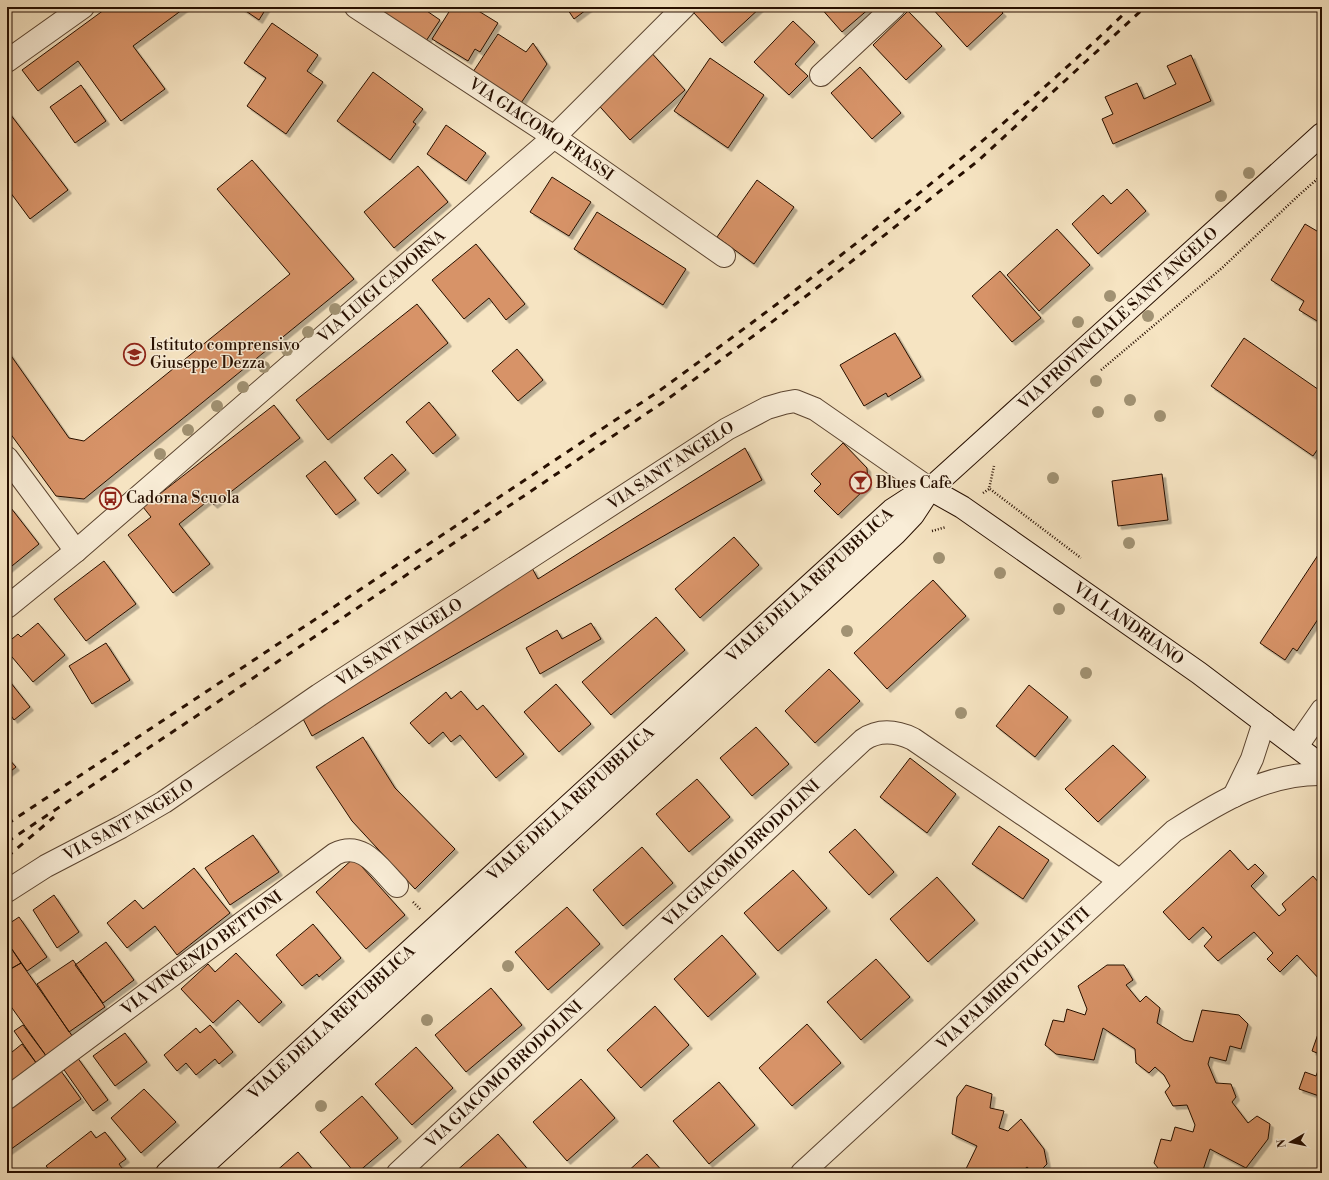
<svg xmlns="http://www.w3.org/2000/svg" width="1329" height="1180" viewBox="0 0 1329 1180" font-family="'Libre Bodoni',serif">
  <defs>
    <filter id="shadow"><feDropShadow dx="3.5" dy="3.5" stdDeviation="0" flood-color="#0004"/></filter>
  </defs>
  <rect width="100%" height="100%" fill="#f6e4c2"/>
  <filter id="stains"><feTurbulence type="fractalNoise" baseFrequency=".005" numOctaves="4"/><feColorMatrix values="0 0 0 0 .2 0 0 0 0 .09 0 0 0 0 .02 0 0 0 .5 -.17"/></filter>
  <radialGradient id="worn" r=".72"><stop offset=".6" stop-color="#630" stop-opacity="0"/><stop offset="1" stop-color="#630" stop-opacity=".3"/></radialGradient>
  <path fill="#d79367" stroke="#270f00" filter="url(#shadow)" d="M108 7H186L133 46 165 89 121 121 78 61 38 91 22 70Z
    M240 7H267L259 20Z
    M368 7H426L424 9 440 20 424 44Z
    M452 7H472L498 23 480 52 475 49 468 61 432 39Z
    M566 7H590L574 19Z
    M698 7H761L722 43 693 12Z
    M820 7H871L842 32Z
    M931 7H997L1003 13 967 47Z
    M908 11 942 46 906 80 873 45Z
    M793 21 815 42 795 64 808 76 789 95 754 62Z
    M272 23 318 55 307 71 323 82 286 134 247 106 266 78 244 63Z
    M498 34 526 52 533 43 547 64 519 106 471 75Z
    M648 49 685 90 630 140 593 99Z
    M1191 55 1211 101 1113 144 1102 119 1113 114 1105 97 1137 83 1144 99 1176 84 1167 66Z
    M710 58 764 95 728 148 674 111Z
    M860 67 901 113 872 139 831 93Z
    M373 72 423 109 413 122 416 124 390 160 337 121Z
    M81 85 106 121 75 143 50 107Z
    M7 110 68 190 30 219 10 192 7 194V164L12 161 7 155Z
    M446 125 486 153 466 181 427 154Z
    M252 160 354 279 84 499 56 496 7 429V350L69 438 84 441 290 274 217 189Z
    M418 166 448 202 394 248 364 212Z
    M552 177 591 202 569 236 530 212Z
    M757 180 794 207 754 264 717 237Z
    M1127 189 1146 211 1098 254 1072 224 1103 195 1111 204Z
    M597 212 686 269 663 305 574 249Z
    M1305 224 1322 234V324L1299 310 1304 301 1271 280Z
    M1057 229 1090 265 1039 311 1007 275Z
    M476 244 525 304 506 320 489 298 464 319 432 280Z
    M1000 271 1041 318 1012 342 972 296Z
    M417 304 448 343 328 440 296 400Z
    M895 333 921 377 888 397 886 393 864 406 840 365Z
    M1244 338 1322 392V443L1313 456 1211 386Z
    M517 349 543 380 518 401 492 371Z
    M429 402 456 435 433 454 406 422Z
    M274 405 300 438 214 505 209 500 179 524 210 564 173 593 128 535 151 517 143 507Z
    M843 443 867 468 868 486 838 515 814 491 821 484 811 474Z
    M745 448 762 480 312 736 302 717 532 568 538 579Z
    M392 454 406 470 378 494 364 478Z
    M325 461 356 500 336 515 306 476Z
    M1162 474 1168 520 1118 526 1112 481Z
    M11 508 39 544 7 570V511Z
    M734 537 759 565 700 618 675 589Z
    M1322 549V603L1318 610 1322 613 1297 651 1293 648 1285 660 1260 643Z
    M104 561 136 604 86 641 54 599Z
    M933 580 966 616 887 689 854 653Z
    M656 617 685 650 611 715 582 682Z
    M38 623 65 655 33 682 7 651V643L18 634 21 637Z
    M591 623 601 639 540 674 526 648 557 630 562 639Z
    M106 643 130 680 92 704 69 666Z
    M829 669 860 701 815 743 785 711Z
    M7 678 30 707 14 720 10 714 7 716Z
    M556 684 591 724 559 752 524 712Z
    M1029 685 1068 717 1035 757 996 726Z
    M461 691 477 710 483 705 524 754 496 778 460 735 451 742 443 732 429 744 410 723 446 692 451 699Z
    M756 727 789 764 752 796 720 758Z
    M363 737 395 788 455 849 415 889 352 821 316 767Z
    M1113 745 1146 777 1098 822 1065 789Z
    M7 757 16 767 7 774Z
    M910 758 956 794 927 833 880 797Z
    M697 779 730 817 689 852 656 814Z
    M999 826 1049 860 1023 899 972 864Z
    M855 829 894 872 869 895 829 852Z
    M253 835 279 872 230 905 205 868Z
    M642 847 673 883 623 926 593 890Z
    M1230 850 1248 870 1255 864 1264 873 1251 886 1279 916 1286 910 1282 904 1313 876 1320 884 1322 882 1321 981 1297 955 1280 972 1267 959 1273 953 1254 932 1218 961 1204 946 1212 937 1203 927 1189 940 1163 912Z
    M354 858 405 915 366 949 316 892Z
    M194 868 230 913 177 955 155 926 127 948 107 923 135 900 143 909Z
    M793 870 827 908 778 951 744 913Z
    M937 877 975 920 928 962 890 919Z
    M54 895 79 932 57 948 33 910Z
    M567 907 600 944 548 990 515 952Z
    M19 917 47 957 27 971 7 942V925Z
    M313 924 341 958 319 977 317 974 302 986 276 955Z
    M722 935 756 974 708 1017 674 979Z
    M7 942 21 963 7 971Z
    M106 942 134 980 103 1003 75 965Z
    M236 953 282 1002 259 1023 238 1000 213 1023 181 989 208 964 215 972Z
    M876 959 910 997 861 1040 827 1002Z
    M73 960 105 1007 69 1032 37 984Z
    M21 963 73 1037 47 1057 7 1001V971Z
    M1107 965H1124L1133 980 1126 985 1140 1002 1146 996 1160 1008 1157 1023 1184 1040 1193 1042 1202 1010 1239 1015 1248 1024 1241 1049 1230 1046 1226 1061 1210 1057 1208 1064 1216 1083 1231 1084 1236 1097 1232 1102 1248 1123 1257 1116 1270 1124 1268 1139 1246 1168 1210 1149 1202 1173H1162L1154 1163 1161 1139 1171 1141 1175 1127 1193 1132 1195 1125 1187 1105 1173 1106 1165 1092 1170 1086 1164 1075 1155 1067 1149 1073 1136 1063 1135 1049 1103 1028 1094 1060 1056 1054 1045 1045 1053 1020 1064 1022 1067 1009 1085 1015 1087 1009 1078 986Z
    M491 988 522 1025 466 1072 435 1035Z
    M655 1006 689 1045 641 1088 607 1050Z
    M807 1024 841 1063 792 1106 759 1068Z
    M23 1025 47 1057 37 1064 14 1031Z
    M210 1025 233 1052 219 1064 215 1059 196 1075 186 1063 177 1071 164 1055 196 1028 200 1033Z
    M125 1033 147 1062 115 1086 93 1056Z
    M1318 1034 1322 1035V1055L1312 1051Z
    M22 1044 37 1064 7 1086V1056Z
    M416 1047 453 1088 412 1125 375 1084Z
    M77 1057 108 1100 93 1111 62 1067Z
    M1319 1068 1322 1069V1097L1299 1089 1305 1072 1316 1076Z
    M61 1071 81 1099 7 1152V1110Z
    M581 1079 615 1118 567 1161 533 1122Z
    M719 1082 755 1125 709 1164 673 1121Z
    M966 1085 992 1094 990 1108 1004 1111 999 1128 1008 1131 1021 1119 1044 1149 1047 1164 1038 1173H1034L1027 1167 1020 1173H964L977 1146 952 1134 957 1097Z
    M144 1089 176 1122 141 1153 111 1118Z
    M362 1096 398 1138 357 1173H355L320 1132Z
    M91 1131 96 1138 105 1132 126 1159 119 1164 125 1172 52 1173 46 1166Z
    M498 1134 531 1173H454Z
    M298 1152 316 1173H274Z
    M647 1154 664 1173H626Z"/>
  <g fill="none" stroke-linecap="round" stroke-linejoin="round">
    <defs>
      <g id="street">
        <path id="s1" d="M356 7 554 137 724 256"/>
        <path d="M7 61 83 7"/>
        <path d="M821 75 894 7"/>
        <path d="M7 458 76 551"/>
        <path id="s2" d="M7 607 76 551 554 137 684 7"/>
        <path d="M1297 746 1322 710"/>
        <path d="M1234 796 1252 759 1264 722"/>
        <path id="s3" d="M7 891 46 866 121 827 164 802 319 695 727 429 767 408 784 403 795 401 815 409 930 489"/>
        <path id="s4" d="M7 1098 335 854C363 840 379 868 397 886"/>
        <path id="s5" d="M398 1173 863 740C879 729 896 731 913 739L1119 880"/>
        <path id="s6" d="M802 1173 1174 831C1219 802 1267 773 1322 774"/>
      </g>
      <g id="secondary">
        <path id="s7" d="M930 489 962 507 1199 673 1322 766"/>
        <path id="s8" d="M167 1173 892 510 912 497 930 489"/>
        <path id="s9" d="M195 1173 895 534 913 515 930 489 1322 134"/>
      </g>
    </defs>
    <use href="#street" stroke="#5b4430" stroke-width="24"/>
    <use href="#secondary" stroke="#270f00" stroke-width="24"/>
    <path stroke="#270f00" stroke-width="2.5" stroke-dasharray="1 2" stroke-linecap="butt" d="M1101 370 1222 268 1299 195 1322 175
      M990 489 1081 558
      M983 493 989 489 994 466
      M932 531 946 527
      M413 902 421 910"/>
    <use href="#street" stroke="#f9edd7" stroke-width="22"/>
    <use href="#secondary" stroke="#f9edd7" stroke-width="22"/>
    <path stroke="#270f00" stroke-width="3" stroke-dasharray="7 7" stroke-linecap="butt" d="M7 824 659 391C823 272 985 148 1131 7
      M7 842 219 701 665 401 756 334 847 265 979 160 1145 7
      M7 857 54 817"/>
  </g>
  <g fill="#a19273">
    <circle cx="1249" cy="173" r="6"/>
    <circle cx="1221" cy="196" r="6"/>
    <circle cx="1110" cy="296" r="6"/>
    <circle cx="335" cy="309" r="6"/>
    <circle cx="1148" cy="316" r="6"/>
    <circle cx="1078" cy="322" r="6"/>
    <circle cx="308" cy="332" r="6"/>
    <circle cx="287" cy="350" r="6"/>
    <circle cx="264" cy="367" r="6"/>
    <circle cx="1096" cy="381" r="6"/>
    <circle cx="243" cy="387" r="6"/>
    <circle cx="1130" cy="400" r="6"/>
    <circle cx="217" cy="406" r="6"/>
    <circle cx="1098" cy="412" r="6"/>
    <circle cx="1160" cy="416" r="6"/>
    <circle cx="188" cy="430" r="6"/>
    <circle cx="160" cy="454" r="6"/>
    <circle cx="1053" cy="478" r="6"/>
    <circle cx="1129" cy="543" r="6"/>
    <circle cx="939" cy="558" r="6"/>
    <circle cx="1000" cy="573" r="6"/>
    <circle cx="1059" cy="609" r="6"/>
    <circle cx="847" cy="631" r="6"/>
    <circle cx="1086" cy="673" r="6"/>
    <circle cx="961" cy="713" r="6"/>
    <circle cx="508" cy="966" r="6"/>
    <circle cx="427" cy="1020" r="6"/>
    <circle cx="321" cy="1106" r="6"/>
  </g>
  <defs>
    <symbol id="school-ring" viewBox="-11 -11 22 22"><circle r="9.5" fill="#f9edd7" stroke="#8f2418" stroke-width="1.5"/><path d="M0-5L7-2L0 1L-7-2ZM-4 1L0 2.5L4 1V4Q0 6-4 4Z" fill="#8f2418"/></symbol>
    <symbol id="bar-ring" viewBox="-11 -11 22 22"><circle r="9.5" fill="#f9edd7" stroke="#8f2418" stroke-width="1.5"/><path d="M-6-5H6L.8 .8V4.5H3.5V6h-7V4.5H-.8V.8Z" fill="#8f2418"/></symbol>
    <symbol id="bus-ring" viewBox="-11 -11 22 22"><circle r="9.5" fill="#f9edd7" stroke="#8f2418" stroke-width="1.5"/><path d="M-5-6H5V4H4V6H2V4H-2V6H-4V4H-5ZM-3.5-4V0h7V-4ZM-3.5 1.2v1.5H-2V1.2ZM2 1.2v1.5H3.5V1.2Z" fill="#8f2418"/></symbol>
  </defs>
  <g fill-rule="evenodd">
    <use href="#school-ring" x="122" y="342" width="25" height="25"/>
    <use href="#bar-ring" x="848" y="470" width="25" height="25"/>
    <use href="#bus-ring" x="98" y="486" width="25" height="25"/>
  </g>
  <g text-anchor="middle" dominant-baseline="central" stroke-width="3" stroke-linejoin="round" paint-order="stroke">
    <g font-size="16" fill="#270f00" stroke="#f9edd7">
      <text stroke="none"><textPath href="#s1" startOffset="222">VIA GIACOMO FRASSI</textPath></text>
      <text stroke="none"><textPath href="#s2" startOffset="493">VIA LUIGI CADORNA</textPath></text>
      <text stroke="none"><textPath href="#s9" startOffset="1259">VIA PROVINCIALE SANT'ANGELO</textPath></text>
      <text stroke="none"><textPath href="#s3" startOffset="789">VIA SANT'ANGELO</textPath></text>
      <text stroke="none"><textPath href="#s8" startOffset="871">VIALE DELLA REPUBBLICA</textPath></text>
      <text stroke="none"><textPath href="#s7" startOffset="240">VIA LANDRIANO</textPath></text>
      <text stroke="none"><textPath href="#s3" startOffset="465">VIA SANT'ANGELO</textPath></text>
      <text stroke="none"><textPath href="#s8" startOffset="547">VIALE DELLA REPUBBLICA</textPath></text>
      <text stroke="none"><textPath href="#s3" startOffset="141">VIA SANT'ANGELO</textPath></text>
      <text stroke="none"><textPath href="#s5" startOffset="469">VIA GIACOMO BRODOLINI</textPath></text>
      <text stroke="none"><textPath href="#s4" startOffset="243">VIA VINCENZO BETTONI</textPath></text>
      <text stroke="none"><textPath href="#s6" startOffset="287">VIA PALMIRO TOGLIATTI</textPath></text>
      <text stroke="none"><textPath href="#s8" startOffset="223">VIALE DELLA REPUBBLICA</textPath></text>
      <text stroke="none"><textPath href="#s5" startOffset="145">VIA GIACOMO BRODOLINI</textPath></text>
    </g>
    <g font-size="16" fill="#270f00" stroke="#f9edd7" text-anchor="start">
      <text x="150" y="345">Istituto comprensivo<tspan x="150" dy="18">Giuseppe Dezza</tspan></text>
      <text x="876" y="483">Blues Cafè</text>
      <text x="126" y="498">Cadorna Scuola</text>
    </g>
  </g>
  <rect width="1329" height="1180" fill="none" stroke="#f6e4c2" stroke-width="24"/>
  <rect x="8" y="8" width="1313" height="1164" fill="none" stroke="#270f00" stroke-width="2"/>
  <rect x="12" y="12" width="1305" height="1156" fill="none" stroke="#270f00"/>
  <g transform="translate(1291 1142) rotate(261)" stroke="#f9edd7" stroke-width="3" paint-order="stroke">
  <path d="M0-3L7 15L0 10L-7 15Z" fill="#270f00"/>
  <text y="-6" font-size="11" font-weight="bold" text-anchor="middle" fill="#270f00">N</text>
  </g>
  <rect width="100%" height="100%" filter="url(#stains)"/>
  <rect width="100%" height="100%" fill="url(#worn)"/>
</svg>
